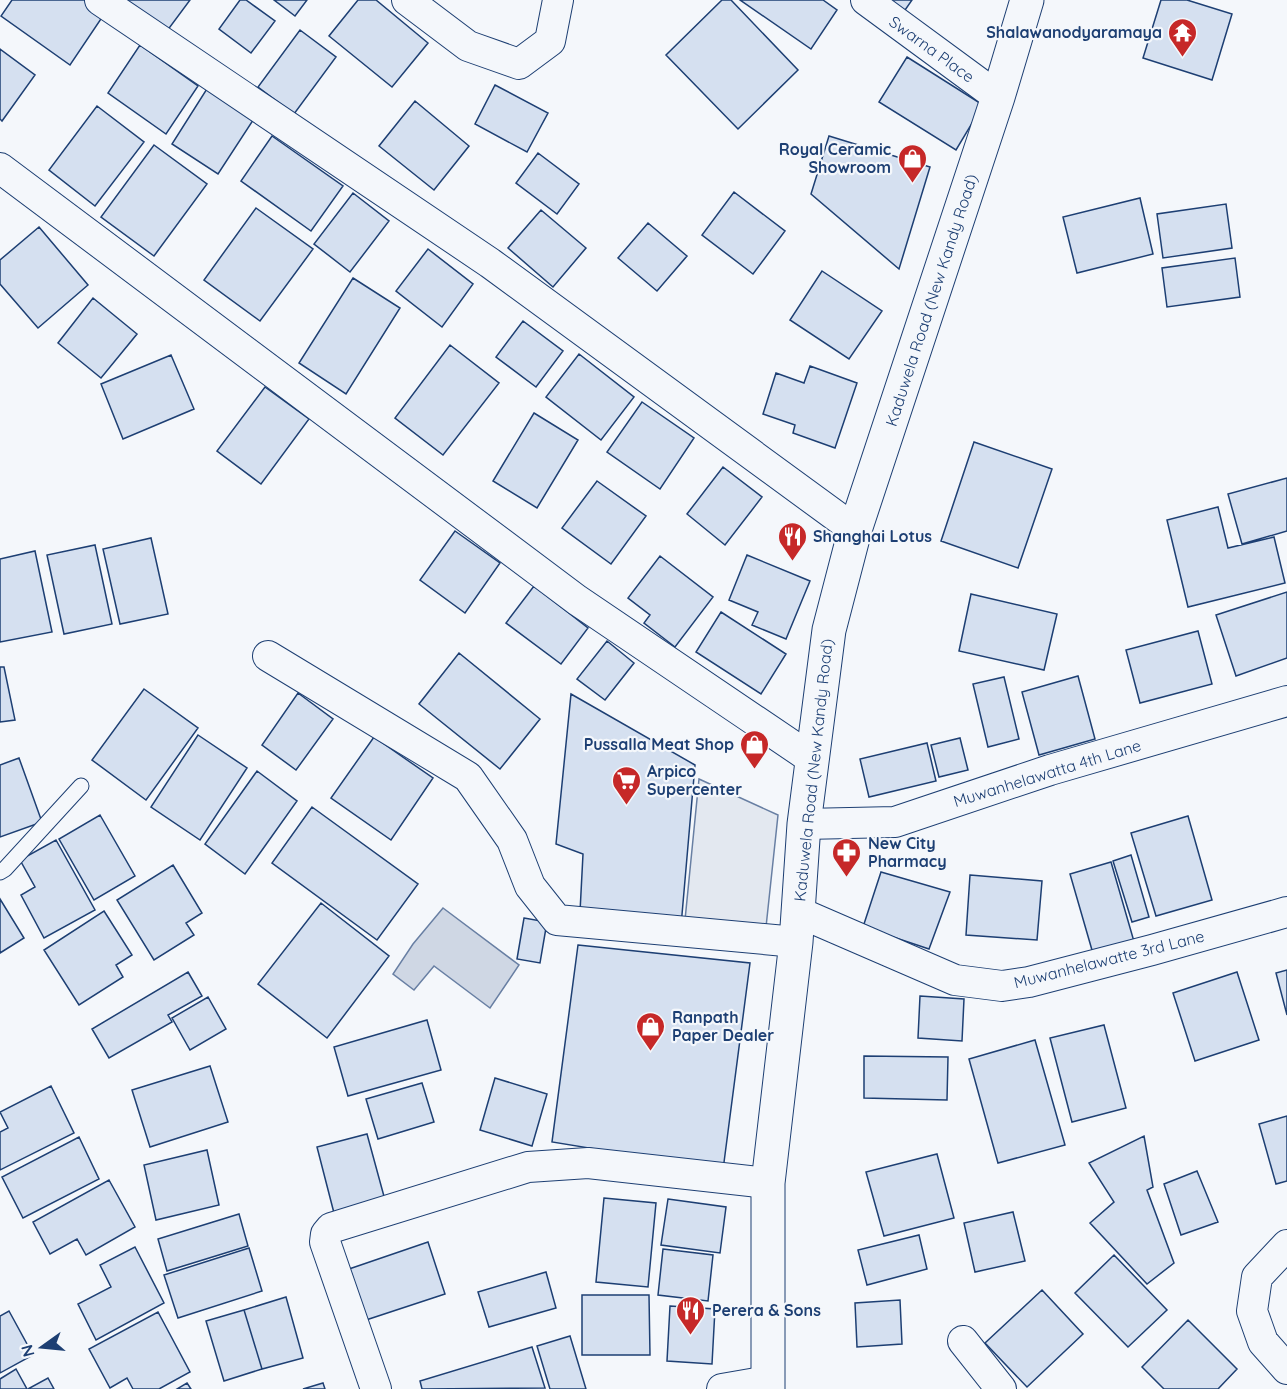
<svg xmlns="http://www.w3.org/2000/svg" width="1287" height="1389" viewBox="0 0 1287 1389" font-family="Quicksand,sans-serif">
  <rect width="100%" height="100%" fill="#f4f7fb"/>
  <path fill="#e3e8f0" stroke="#687fa3" stroke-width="1.5" d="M699 779 778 815 766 927 685 920Z"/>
  <path fill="#cfd7e4" stroke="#687fa3" stroke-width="1.5" d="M443 908 519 965 490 1008 434 966 414 990 393 974 413 944Z"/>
  <path fill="#d5e0f0" stroke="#1d3f73" stroke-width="1.5" d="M12 0H92L107 10 70 65 1 16Z
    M126 0H190L167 31Z
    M240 0H246L275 21 251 53 219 29Z
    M274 0H307L295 16Z
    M358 0H376L428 43 392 87 329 36Z
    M722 0H731L798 70 738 129 666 55Z
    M740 0H823L837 10 811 49Z
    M885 0H912L903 13Z
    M1161 0H1187L1232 14 1212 80 1143 58Z
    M300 30 336 57 294 114 258 87Z
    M140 45 198 86 166 134 108 93Z
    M0 49 35 75 2 121 0 119Z
    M907 57 983 105 956 150 879 102Z
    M210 84 257 114 218 174 172 144Z
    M495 85 548 113 527 152 475 124Z
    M415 101 469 146 434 190 379 146Z
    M97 106 144 142 95 206 49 170Z
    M272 136 343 186 311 231 241 181Z
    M829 136 930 167 899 269 811 194Z
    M154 145 207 184 154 256 101 217Z
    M538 153 579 184 557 214 516 183Z
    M734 192 785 231 753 274 702 235Z
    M353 193 389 221 350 272 314 244Z
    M1140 198 1153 254 1077 273 1063 217Z
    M1226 204 1232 248 1163 258 1157 214Z
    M256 208 313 249 260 321 204 280Z
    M541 210 586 248 553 287 508 248Z
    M648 223 687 256 657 291 618 258Z
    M39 227 88 285 38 328 0 284V260Z
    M428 249 473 284 442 327 396 291Z
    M1235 258 1240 297 1167 307 1162 268Z
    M822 271 882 311 849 359 790 320Z
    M353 278 400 308 346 394 299 363Z
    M93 298 137 334 101 378 58 343Z
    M523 321 563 351 536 387 496 357Z
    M450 345 499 383 443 455 395 418Z
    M579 354 634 397 601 440 546 397Z
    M171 355 194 409 123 439 101 384Z
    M810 366 857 383 835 448 793 433 795 425 763 414 776 373 804 383Z
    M265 387 309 419 261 484 217 451Z
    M642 402 694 438 660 489 607 452Z
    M534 413 578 440 537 508 493 481Z
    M974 442 1052 469 1018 568 941 541Z
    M723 467 762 497 725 545 687 514Z
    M1287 478V531L1242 544 1228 494Z
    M597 481 646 516 611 564 562 528Z
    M1218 507 1228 548 1274 537 1285 583 1188 607 1167 520Z
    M455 531 500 563 465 613 420 580Z
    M151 538 168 614 120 624 103 549Z
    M95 545 112 624 64 634 47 555Z
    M35 551 52 632 0 642V559Z
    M747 555 810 581 786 639 752 625 758 612 729 600Z
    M660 556 713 597 675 647 644 623 650 615 628 598Z
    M534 586 588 628 561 664 506 623Z
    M1287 592V658L1236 676 1216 615Z
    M971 594 1057 614 1044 670 959 651Z
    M721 612 786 654 761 694 696 652Z
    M1198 631 1212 684 1140 703 1126 650Z
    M607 641 634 663 605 700 577 679Z
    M459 653 540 719 500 769 419 704Z
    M0 667H4L15 720 0 722Z
    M1078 676 1095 739 1039 755 1022 692Z
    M1004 677 1019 739 988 747 973 684Z
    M144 689 198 728 146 800 92 760Z
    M298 693 333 719 296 770 262 745Z
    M571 694 695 765 681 926 580 912 583 854 556 844Z
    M198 735 247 768 200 840 151 807Z
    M374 737 433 778 391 840 331 798Z
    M960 738 968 770 939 777 931 745Z
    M927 743 936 781 869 797 860 759Z
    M19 758 42 822 0 837V765Z
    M257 771 297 801 245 874 205 844Z
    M312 807 418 884 377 940 272 863Z
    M100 815 135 876 94 900 59 839Z
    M1188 816 1212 900 1156 916 1131 833Z
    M56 840 95 910 44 938 21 895 35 887 20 860Z
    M1131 855 1149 917 1132 922 1113 861Z
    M1111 862 1135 945 1094 957 1070 874Z
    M173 865 202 913 186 923 194 935 154 960 117 900Z
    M881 872 950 892 929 949 863 927Z
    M970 875 1042 881 1037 940 966 935Z
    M0 899 24 938 0 953Z
    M321 903 389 956 327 1038 258 984Z
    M104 911 132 955 116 965 123 977 79 1005 44 950Z
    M524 918 547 922 540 963 517 959Z
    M578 945 750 963 723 1170 552 1142Z
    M1287 970V1015L1276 973Z
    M188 972 202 996 168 1015 172 1022 109 1058 92 1029Z
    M1237 972 1259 1040 1195 1061 1173 993Z
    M920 996 964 999 962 1041 918 1038Z
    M208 997 226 1029 190 1050 172 1018Z
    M427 1020 441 1070 348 1096 334 1047Z
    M1104 1025 1126 1108 1072 1122 1050 1038Z
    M1035 1040 1065 1145 998 1163 969 1059Z
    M864 1056 948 1057 947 1100 864 1098Z
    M210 1066 228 1122 150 1147 132 1090Z
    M495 1078 547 1094 532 1146 480 1130Z
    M422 1083 434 1122 378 1139 366 1099Z
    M51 1086 74 1133 0 1170V1132L8 1128 0 1112Z
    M1287 1116V1181L1276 1184 1259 1124Z
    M367 1134 385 1200 334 1213 317 1147Z
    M1144 1136 1153 1187 1147 1190 1174 1263 1147 1284 1090 1223 1114 1202 1089 1163Z
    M79 1137 99 1179 23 1218 2 1177Z
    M207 1150 219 1205 156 1220 144 1165Z
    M937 1154 954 1218 884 1236 866 1172Z
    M1197 1171 1218 1222 1181 1235 1164 1184Z
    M109 1180 135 1227 86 1255 77 1239 50 1254 33 1222Z
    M604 1198 656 1203 648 1287 596 1282Z
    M668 1199 726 1207 720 1253 661 1245Z
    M1013 1212 1025 1261 975 1272 964 1223Z
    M239 1214 248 1246 167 1271 158 1239Z
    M919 1235 927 1269 867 1285 858 1250Z
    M428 1242 445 1294 366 1320 349 1269Z
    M135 1247 164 1303 96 1340 78 1304 111 1287 100 1265Z
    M249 1248 262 1291 178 1318 164 1275Z
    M663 1249 713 1255 708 1301 658 1295Z
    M1114 1255 1167 1310 1128 1347 1075 1293Z
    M546 1272 556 1308 489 1327 478 1292Z
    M1042 1290 1083 1334 1027 1387 985 1343Z
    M582 1295H649L650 1355H582Z
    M286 1297 303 1358 262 1369 244 1310Z
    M900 1300 902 1344 857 1347 855 1303Z
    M670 1306 715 1309 712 1364 667 1361Z
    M244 1310 262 1369 224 1381 206 1321Z
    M9 1311 33 1355 0 1373V1316Z
    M158 1312 190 1372 159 1389H133L127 1378 110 1388 89 1349Z
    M1188 1320 1237 1369 1218 1389H1164L1142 1367Z
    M570 1336 586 1389H550L537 1346Z
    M532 1347 545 1388 422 1389 420 1381Z
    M16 1369 27 1389H0V1379Z
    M48 1378 54 1389H28Z
    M187 1383 191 1389H177Z
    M323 1383 325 1389H303Z"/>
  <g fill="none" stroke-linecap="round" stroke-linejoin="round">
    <defs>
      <path id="service" d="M0 872 5 869 81 786"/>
      <path id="minor" d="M100 0 490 263 855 530
        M407 0 468 46 519 64 550 41 558 0
        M866 0 998 97
        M0 168 577 600 812 759
        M268 656 468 777 512 840 530 886 557 920 796 942
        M804 824 895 822 1050 770 1287 701
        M798 912 955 980 1002 986 1029 982 1152 950 1287 912
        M1287 1245 1257 1277 1252 1311 1263 1342 1287 1369
        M963 1341 1001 1389
        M376 1389 325 1242 326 1234 331 1228 528 1167 588 1163 768 1183
        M722 1389 768 1381"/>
      <path id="primary" d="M768 1389V1183L796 942 804 824 829 630 855 530 998 97 1027 0"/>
    </defs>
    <use href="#service" stroke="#1d3f73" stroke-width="17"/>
    <use href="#minor" stroke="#1d3f73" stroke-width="32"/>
    <use href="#primary" stroke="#1d3f73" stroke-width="35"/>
    <use href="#service" stroke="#f4f7fb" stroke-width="15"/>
    <use href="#minor" stroke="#f4f7fb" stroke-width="30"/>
    <use href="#primary" stroke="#f4f7fb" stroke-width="33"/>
  </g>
  <defs>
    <symbol id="temple-pin" viewBox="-11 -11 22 30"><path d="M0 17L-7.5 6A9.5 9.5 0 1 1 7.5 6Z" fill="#c62828" stroke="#f4f7fb"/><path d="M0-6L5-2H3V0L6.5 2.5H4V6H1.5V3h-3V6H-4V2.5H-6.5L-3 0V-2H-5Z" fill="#fff"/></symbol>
    <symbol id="shop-pin" viewBox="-11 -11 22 30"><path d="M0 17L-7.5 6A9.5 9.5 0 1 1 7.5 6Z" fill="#c62828" stroke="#f4f7fb"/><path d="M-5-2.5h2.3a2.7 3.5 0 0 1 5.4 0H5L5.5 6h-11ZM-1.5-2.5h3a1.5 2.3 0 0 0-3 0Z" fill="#fff"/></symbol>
    <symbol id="restaurant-pin" viewBox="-11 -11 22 30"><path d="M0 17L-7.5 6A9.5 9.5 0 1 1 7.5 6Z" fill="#c62828" stroke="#f4f7fb"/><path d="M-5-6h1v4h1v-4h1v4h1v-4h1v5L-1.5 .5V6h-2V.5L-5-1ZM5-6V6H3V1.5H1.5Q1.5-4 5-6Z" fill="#fff"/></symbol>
    <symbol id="supermarket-pin" viewBox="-11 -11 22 30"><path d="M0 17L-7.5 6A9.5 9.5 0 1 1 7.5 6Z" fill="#c62828" stroke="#f4f7fb"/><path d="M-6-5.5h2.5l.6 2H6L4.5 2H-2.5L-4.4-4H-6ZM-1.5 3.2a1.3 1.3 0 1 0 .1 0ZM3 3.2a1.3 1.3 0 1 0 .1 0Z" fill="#fff"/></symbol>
    <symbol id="pharmacy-pin" viewBox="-11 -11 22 30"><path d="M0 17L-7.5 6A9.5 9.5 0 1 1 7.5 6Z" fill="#c62828" stroke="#f4f7fb"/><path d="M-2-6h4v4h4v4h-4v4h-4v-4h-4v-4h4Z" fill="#fff"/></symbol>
  </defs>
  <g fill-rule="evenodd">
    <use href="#temple-pin" x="1166" y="16" width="33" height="45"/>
    <use href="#shop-pin" x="896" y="142" width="33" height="45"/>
    <use href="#restaurant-pin" x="776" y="520" width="33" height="45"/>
    <use href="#shop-pin" x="738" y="728" width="33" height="45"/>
    <use href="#supermarket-pin" x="610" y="764" width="33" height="45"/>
    <use href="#pharmacy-pin" x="830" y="836" width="33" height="45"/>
    <use href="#shop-pin" x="634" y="1010" width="33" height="45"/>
    <use href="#restaurant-pin" x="674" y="1294" width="33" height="45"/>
  </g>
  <g text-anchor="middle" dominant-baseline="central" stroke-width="4.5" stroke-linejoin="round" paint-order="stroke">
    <g font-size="16" font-weight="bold" fill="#1d3f73" stroke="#f4f7fb" text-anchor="start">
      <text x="1162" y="32" text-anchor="end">Shalawanodyaramaya</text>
      <text x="891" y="149" text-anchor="end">Royal Ceramic<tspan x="891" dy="18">Showroom</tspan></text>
      <text x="813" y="536">Shanghai Lotus</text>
      <text x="734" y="744" text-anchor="end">Pussalla Meat Shop</text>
      <text x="647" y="771">Arpico<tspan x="647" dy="18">Supercenter</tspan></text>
      <text x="868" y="843">New City<tspan x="868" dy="18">Pharmacy</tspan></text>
      <text x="672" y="1017">Ranpath<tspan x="672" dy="18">Paper Dealer</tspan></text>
      <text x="712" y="1310">Perera &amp; Sons</text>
    </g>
    <g font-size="16" fill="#1d3f73" stroke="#f4f7fb">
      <text transform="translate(932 49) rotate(36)">Swarna Place</text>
      <text transform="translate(931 300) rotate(-72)">Kaduwela Road (New Kandy Road)</text>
      <text transform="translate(813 770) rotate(-84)">Kaduwela Road (New Kandy Road)</text>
      <text transform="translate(1047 773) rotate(-17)">Muwanhelawatta 4th Lane</text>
      <text transform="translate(1109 959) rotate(-14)">Muwanhelawatte 3rd Lane</text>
    </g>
  </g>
  <g transform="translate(42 1347) rotate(255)" stroke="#f4f7fb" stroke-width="4.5" paint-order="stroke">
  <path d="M0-4.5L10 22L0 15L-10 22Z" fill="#1d3f73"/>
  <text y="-9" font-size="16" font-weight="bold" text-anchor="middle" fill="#1d3f73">N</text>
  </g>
</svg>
